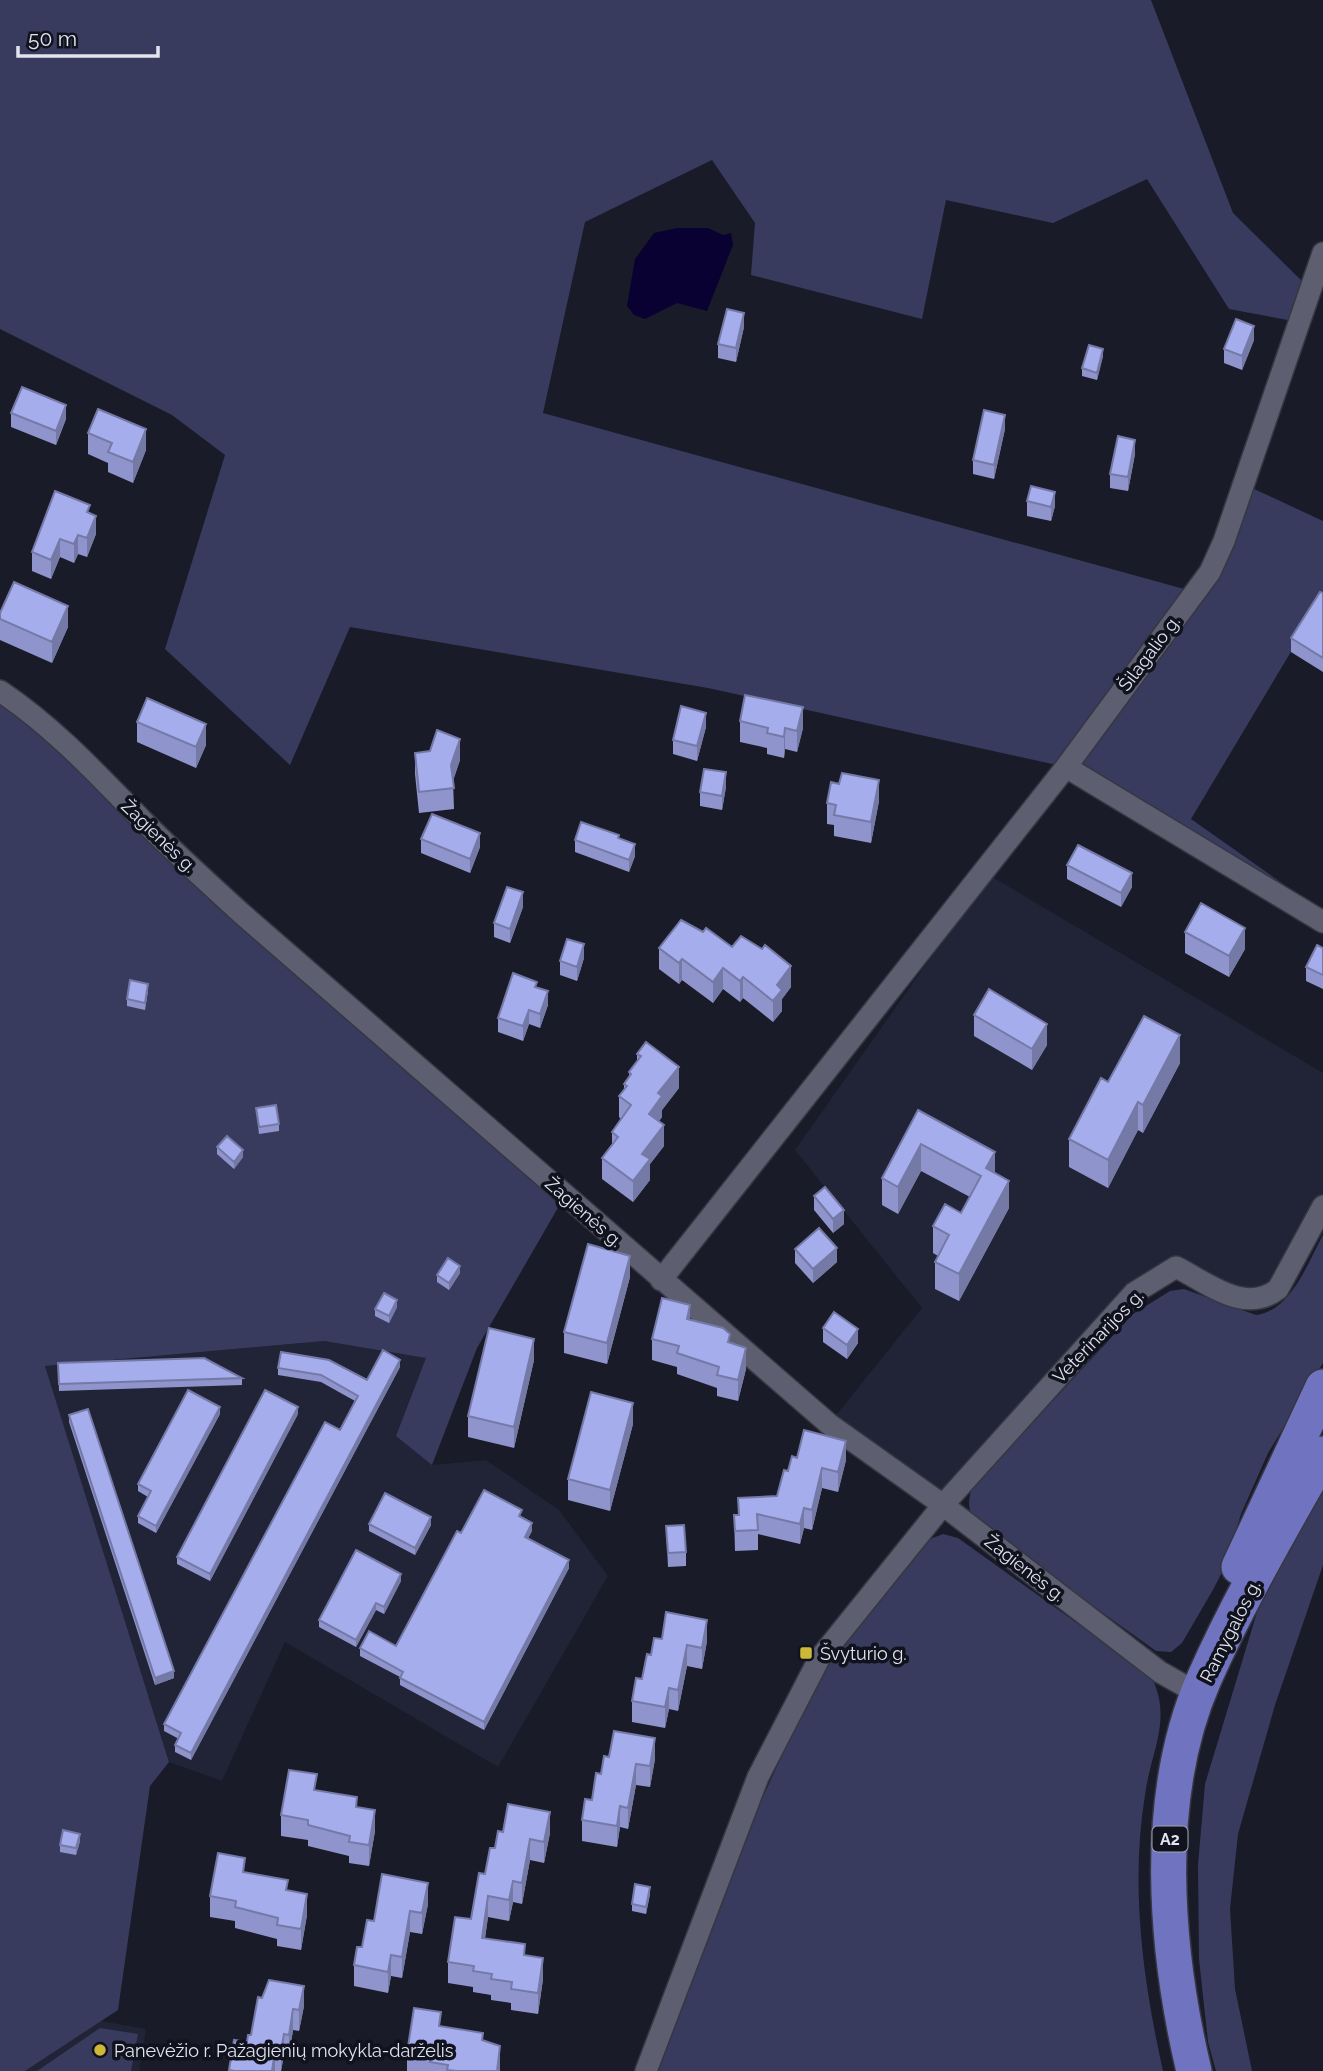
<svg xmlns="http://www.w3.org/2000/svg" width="1323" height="2071" viewBox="0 0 1323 2071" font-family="Raleway,sans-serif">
  <rect width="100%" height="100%" fill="#191b28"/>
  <path fill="#212336" d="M989 875 1323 1073V1206L1259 1299 1177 1267 1135 1293 943 1505 829 1424 922 1308 795 1150Z
    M324 1341 427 1358 432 1465 486 1460 559 1510 608 1576 498 1767 285 1642 222 1781 169 1762 45 1366Z
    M101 2021 146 2029 139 2071H25Z"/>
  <path fill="#383b5e" d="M0 0H1151L1233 213 1310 289 1256 443 1288 320 1229 309 1147 179 1053 223 946 200 922 319 751 275 755 223 712 160 585 222 543 413 1195 592 1224 541 1234 547 1252 488 1323 521V598L1191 819 1323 912 1066 767 708 688 350 627 290 765 165 649 225 455 172 415 0 329Z
    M0 700 38 726 563 1199 477 1348 432 1465 396 1436 426 1358 324 1341 45 1366 169 1762 150 1786 118 2010 25 2071H0Z
    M1323 1235V1363L1268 1453 1241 1514 1225 1566 1214 1588 1182 1643 1171 1652 1156 1651 977 1523C968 1511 967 1503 972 1488L1133 1314 1170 1291 1184 1289 1256 1315C1291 1311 1308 1262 1323 1235Z
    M1323 1480V1565L1275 1705 1238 1834 1230 1909 1235 1989 1252 2071H1216L1208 2042 1199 1959 1198 1865 1205 1784 1261 1599Z
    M943 1534 958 1538 1151 1676C1173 1719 1151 1750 1145 1795 1130 1887 1143 1981 1163 2071H658L762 1799 811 1692 843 1638 930 1539Z
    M100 2028 138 2034 131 2071H37Z"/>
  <path fill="#090132" d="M677 228H708L723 235 731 233 733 245 707 311 677 303 645 319 634 315 627 306 635 259 654 233Z"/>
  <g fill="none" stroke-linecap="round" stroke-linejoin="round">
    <defs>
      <path id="minor" d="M0 691C54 727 98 775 143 821 175 853 208 883 241 913L829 1424 943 1505 1160 1672 1199 1694
        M1066 767 1323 922
        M661 1280 1066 767 1210 572 1224 541 1323 253
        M646 2071 758 1777 819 1659 943 1505 1134 1293 1176 1267C1208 1283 1245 1315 1278 1289L1323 1206"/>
      <path id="trunk" d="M1239 1567 1323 1387
        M1194 2071C1165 1949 1152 1797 1204 1679 1238 1602 1282 1527 1323 1454"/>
    </defs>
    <use href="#minor" stroke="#363741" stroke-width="24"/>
    <use href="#trunk" stroke="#363741" stroke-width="38"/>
    <use href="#minor" stroke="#5d5f70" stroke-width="21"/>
    <use href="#trunk" stroke="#7074c0" stroke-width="35"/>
  </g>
  <path fill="#8f95cc" d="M744 327 736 362 718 358V344Z
    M1254 340 1242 370 1224 363V349Z
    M1103 356 1097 380 1082 376V368Z
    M11 413 66 419 56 445 11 427Z
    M1005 429 994 479 973 474V460Z
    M88 433 146 450 133 483 108 472V463L88 454Z
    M1135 454 1128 491 1110 488V474Z
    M1027 501 1055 506 1051 521 1027 516Z
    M90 513 96 534 87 557 78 554 74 563 60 557 51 579 32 571V552Z
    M1323 593V672L1291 652V638Z
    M0 619 68 627 52 663 0 640Z
    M740 721 803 728 797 752 785 749 784 758 767 754V748L740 742Z
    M137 722 206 745 196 768 137 742Z
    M706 727 697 761 673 754V740Z
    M415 753 460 760 453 781 454 809 419 813 415 774Z
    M726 787 722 810 700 806V792Z
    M879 801 871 843 834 836V825L827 824V803Z
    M619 838 635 856 629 872 575 852V840Z
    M421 839 480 847 470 873 421 853Z
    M1067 865 1132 887 1121 907 1067 879Z
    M523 907 510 943 494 937V923Z
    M703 932 732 947 791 987 782 999V1011L773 1022 743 998 740 1002 723 989 713 1003 682 980 679 984 659 969V948Z
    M1185 932 1245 949 1229 977 1185 953Z
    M1323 948V989L1306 981V967Z
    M584 958 577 981 560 975V961Z
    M537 987 548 1005 540 1028 529 1024 523 1041 498 1032V1018Z
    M148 991 145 1010 127 1006V999Z
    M974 1015 1047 1045 1032 1070 974 1036Z
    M637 1054 679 1088 662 1110V1117L659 1121 664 1146 650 1164V1180L633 1202 602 1179V1158L612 1145V1132L621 1119 619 1117V1096L624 1090V1084L629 1078V1072L637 1061Z
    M1180 1063 1143 1133 1138 1130 1108 1188 1069 1167V1139L1108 1082Z
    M256 1108 279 1124V1131L259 1134Z
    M918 1110 995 1173 1009 1208 959 1301 935 1289V1262L938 1256 933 1253V1226L961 1213 970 1197 921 1171 898 1214 882 1205V1178Z
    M217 1147 243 1157 234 1169 217 1154Z
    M814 1196 844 1224 833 1233 814 1210Z
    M795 1249 837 1262 813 1283 795 1263Z
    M460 1273 449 1290 437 1282V1275Z
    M630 1277 607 1364 564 1353V1332Z
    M397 1307 389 1323 375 1316V1309Z
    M690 1320 730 1343 746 1369 738 1401 717 1396V1388L677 1374V1367L652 1360V1339Z
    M823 1328 858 1343 847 1359 823 1342Z
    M534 1360 514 1448 468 1437V1416Z
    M58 1363 242 1378V1385L59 1391Z
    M400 1367 191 1760 175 1752V1745L179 1739 164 1731V1724L340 1430 355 1401 321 1382 278 1375V1368L367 1380Z
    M220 1414 156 1533 138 1523V1516L148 1497 138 1491V1484Z
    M298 1414 210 1581 177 1564V1557Z
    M69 1415 174 1678 155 1685 69 1422Z
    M633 1424 610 1511 568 1500V1479Z
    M797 1458 846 1460 838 1492 822 1488 812 1530 804 1528 800 1544 758 1534V1550L735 1551 734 1515H738V1498L777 1496 788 1471Z
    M522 1518 532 1531 528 1538 569 1568 484 1730 400 1685V1677L360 1656V1648L396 1646 461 1533Z
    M369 1524 431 1525 415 1555 369 1531Z
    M666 1526 686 1552V1566L668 1567Z
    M401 1581 384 1614 376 1610 356 1647 319 1627V1620Z
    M662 1639 707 1641 702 1669 687 1666 678 1711 669 1709 665 1728 632 1722V1701Z
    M655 1759 650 1787 636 1785 628 1829 620 1827 617 1847 582 1841V1820L592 1800 601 1774Z
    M317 1790 357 1807 375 1831 369 1866 349 1863V1856L308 1846V1840L281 1836V1815Z
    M503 1832 550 1833 544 1863 530 1860 522 1904 513 1902 509 1921 488 1917 485 1938 525 1955 543 1979 538 2014 511 2010V2003L491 2000V1995L473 1992V1987L448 1983V1962L471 1919 485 1874Z
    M80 1841 76 1855 60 1852V1845Z
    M245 1873 288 1891 307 1915 301 1950 277 1946V1939L235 1928V1921L210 1917V1896Z
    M650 1894 646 1914 632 1911V1904Z
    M428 1904 422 1934 410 1932 402 1978 391 1976 388 1993 354 1986V1965L374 1921Z
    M258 1997 304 2006 299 2031 293 2030 289 2056 284 2055 281 2071H229L234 2040 247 2042 251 2035Z
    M441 2026 483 2040 500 2067V2071H407V2053Z"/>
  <path fill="#7479a6" d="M744 313V327L736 362V348Z
    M1254 326V340L1242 370V356Z
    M1103 349V356L1097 380V373Z
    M66 405V419L56 445V431Z
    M1005 415V429L994 479V465Z
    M146 429V450L133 483V462Z
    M1135 440V454L1128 491V477Z
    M1055 492V506L1051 521V507Z
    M96 516V534L87 557V538Z
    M78 535V554L74 563V544Z
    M60 539V557L51 579V560Z
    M68 606V627L52 663V642Z
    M803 707V728L797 752V731Z
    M706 713V727L697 761V746Z
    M206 724V745L196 768V747Z
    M785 728V749L784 758V737Z
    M460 739V760L451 786V765Z
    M726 772V787L722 810V796Z
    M879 780V801L871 843V822Z
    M480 833V847L470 873V859Z
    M635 844V856L629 872V860Z
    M1132 873V887L1121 907V893Z
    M523 892V907L510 943V929Z
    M1245 928V949L1229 977V956Z
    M584 944V958L577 981V967Z
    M682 959V980L679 984V963Z
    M791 966V987L782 999V1011L773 1022V1001L777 985Z
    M723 968V989L713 1003V982Z
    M743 977V998L740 1002V981Z
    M548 991V1005L540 1028V1014Z
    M529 1010V1024L523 1041V1026Z
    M1047 1024V1045L1032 1070V1049Z
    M1180 1035V1063L1143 1133V1105Z
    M679 1067V1088L662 1110V1117L649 1135V1114L658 1093Z
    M1138 1102V1130L1108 1188V1160Z
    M664 1125V1146L650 1164V1180L633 1202V1181L642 1154Z
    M921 1144V1171L898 1214V1187Z
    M243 1150V1157L234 1169V1162Z
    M995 1152V1179L986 1168Z
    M1009 1181V1208L959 1301V1274Z
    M844 1210V1224L833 1233V1219Z
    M837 1248V1262L813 1283V1269Z
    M630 1256V1277L607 1364V1343Z
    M460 1266V1273L449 1290V1283Z
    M397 1300V1307L389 1323V1316Z
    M690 1305V1326L687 1319Z
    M858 1329V1343L847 1359V1345Z
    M534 1339V1360L514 1448V1427Z
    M746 1348V1369L738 1401V1380Z
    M400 1360V1367L191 1760V1753Z
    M633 1403V1424L610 1511V1490Z
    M220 1407V1414L156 1533V1526Z
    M298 1407V1414L210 1581V1574Z
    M846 1441V1460L838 1492V1472Z
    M822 1468V1488L812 1530V1510Z
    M804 1508V1528L800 1544V1524Z
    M431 1517V1525L415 1555V1548Z
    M532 1523V1531L525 1544V1537Z
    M569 1560V1568L484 1730V1722Z
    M401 1574V1581L384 1614V1607Z
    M376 1603V1610L356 1647V1640Z
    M707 1620V1641L702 1669V1648Z
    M687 1645V1666L678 1711V1690Z
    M174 1671V1678L155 1685V1678Z
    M669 1688V1709L665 1728V1707Z
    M655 1738V1759L650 1787V1766Z
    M636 1764V1785L628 1829V1808Z
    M620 1806V1827L617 1847V1826Z
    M375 1810V1831L369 1866V1845Z
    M550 1812V1833L544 1863V1842Z
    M80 1834V1841L76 1855V1848Z
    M530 1839V1860L522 1904V1883Z
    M513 1881V1902L509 1921V1900Z
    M428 1883V1904L422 1934V1913Z
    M650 1887V1894L646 1914V1907Z
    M307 1894V1915L301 1950V1929Z
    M488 1896V1917L482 1959V1938Z
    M410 1911V1932L402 1978V1957Z
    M391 1955V1976L388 1993V1972Z
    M543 1958V1979L538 2014V1993Z
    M304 1986V2006L299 2031V2010Z
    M293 2009V2030L289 2056V2035Z
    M284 2034V2055L281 2071V2051Z
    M500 2046V2071H497Z
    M275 2050V2071H272Z"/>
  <path fill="#a6aded" stroke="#7479a6" stroke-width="2" d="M727 309 744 313 736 348 718 344Z
    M1236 319 1254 326 1242 356 1224 349Z
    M1089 345 1103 349 1097 373 1082 368Z
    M22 387 66 405 56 431 11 413Z
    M98 409 146 429 133 462 108 452 112 443 88 433Z
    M984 410 1005 415 994 465 973 460Z
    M1118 436 1135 440 1128 477 1110 474Z
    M1031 486 1055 492 1051 507 1027 501Z
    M55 491 90 505 87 512 96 516 87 538 78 535 74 544 60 539 51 560 32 552Z
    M14 582 68 606 52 642 0 619V613Z
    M1320 592 1323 593V658L1291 638Z
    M745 695 803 707 797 731 785 728 784 737 767 733 768 728 740 721Z
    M147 698 206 724 196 747 137 722Z
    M681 706 706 713 697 746 673 740Z
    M437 730 460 739 451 765 454 788 419 792 415 753 430 751Z
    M704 769 726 772 722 796 700 792Z
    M842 773 879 780 871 822 834 815 836 805 827 803 831 782 839 784Z
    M432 814 480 833 470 859 421 839Z
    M581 822 619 835 618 838 635 844 629 860 575 840Z
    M1078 845 1132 873 1121 893 1067 865Z
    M507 887 523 892 510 929 494 923Z
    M1201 903 1245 928 1229 956 1185 932Z
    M681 920 703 932 706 928 732 947 741 936 762 949 765 945 791 966 777 985 782 990 773 1001 743 977 740 981 723 968 713 982 682 959 679 963 659 948Z
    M567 939 584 944 577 967 560 961Z
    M1317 945 1323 948V975L1306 967Z
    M513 973 537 982 535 987 548 991 540 1014 529 1010 523 1026 498 1018Z
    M130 980 148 984 145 1003 127 999Z
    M989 989 1047 1024 1032 1049 974 1015Z
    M1144 1016 1180 1035 1143 1105 1138 1102 1108 1160 1069 1139 1101 1078 1108 1082Z
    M646 1042 679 1067 658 1093 662 1096 649 1114 664 1125 642 1154 650 1159 633 1181 602 1158 618 1137 612 1132 631 1105 619 1096 627 1086 624 1084 631 1074 629 1072 641 1056 637 1054Z
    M276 1105 279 1124 259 1127 256 1108Z
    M918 1110 995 1152 986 1168 1009 1181 959 1274 935 1262 949 1235 933 1226 945 1204 961 1213 981 1176 921 1144 898 1187 882 1178Z
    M227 1136 243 1150 234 1162 217 1147Z
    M825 1187 844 1210 833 1219 814 1196Z
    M819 1228 837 1248 813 1269 795 1249Z
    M588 1244 630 1256 607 1343 564 1332Z
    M448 1258 460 1266 449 1283 437 1275Z
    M384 1293 397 1300 389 1316 375 1309Z
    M662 1298 690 1305 687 1319 723 1328 730 1334 728 1342 746 1348 738 1380 717 1375 719 1367 677 1353 679 1346 652 1339Z
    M834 1312 858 1329 847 1345 823 1328Z
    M489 1328 534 1339 514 1427 468 1416Z
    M383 1350 400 1360 191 1753 175 1745 181 1733 164 1724 325 1422 340 1430 358 1396 321 1375 278 1368 281 1352 329 1360 367 1380Z
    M204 1358 242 1378 59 1384 58 1363Z
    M188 1390 220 1407 156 1526 138 1516 151 1491 138 1484Z
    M265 1390 298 1407 210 1574 177 1557Z
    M591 1392 633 1403 610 1490 568 1479Z
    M88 1409 174 1671 155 1678 69 1415Z
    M804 1430 846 1441 838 1472 822 1468 812 1510 804 1508 800 1524 757 1514 758 1530 735 1531 734 1515H739L738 1498 777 1496 784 1470 788 1471 792 1456 797 1458Z
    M484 1490 522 1510 519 1516 532 1523 525 1537 569 1560 484 1722 400 1678 403 1672 360 1648 369 1631 396 1646 457 1531 461 1533Z
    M385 1493 431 1517 415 1548 369 1524Z
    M684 1525 686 1552 668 1553 666 1526Z
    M356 1550 401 1574 384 1607 376 1603 356 1640 319 1620Z
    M666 1612 707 1620 702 1648 687 1645 678 1690 669 1688 665 1707 632 1701 636 1678 642 1679 647 1654 651 1655 654 1638 662 1639Z
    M614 1731 655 1738 650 1766 636 1764 628 1808 620 1806 617 1826 582 1820 585 1799 592 1800 596 1773 601 1774 604 1756 609 1757Z
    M289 1770 317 1774 314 1790 357 1797 356 1807 375 1810 369 1845 349 1842 350 1836 308 1825V1820L281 1815Z
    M508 1804 550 1812 544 1842 530 1839 522 1883 513 1881 509 1900 488 1896 482 1938 525 1944 524 1955 543 1958 538 1993 511 1989 512 1982 491 1979 492 1974 473 1971 474 1966 448 1962 455 1917 471 1919 479 1873 485 1874 490 1848H495L498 1831 503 1832Z
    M63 1830 80 1834 76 1848 60 1845Z
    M218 1853 245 1858 243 1872 288 1880 286 1890 307 1894 301 1929 277 1925 278 1918 235 1907 236 1901 210 1896Z
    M382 1874 428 1883 422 1913 410 1911 402 1957 391 1955 388 1972 354 1965 357 1947H362L367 1920 374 1921Z
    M635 1884 650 1887 646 1907 632 1904Z
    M269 1980 304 1986 299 2010 293 2009 289 2035 284 2034 281 2051 275 2050 272 2071H235L229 2070 234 2040 247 2042 248 2035H251L258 1997 262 1998Z
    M414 2008 441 2012 439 2026 483 2033 482 2040 500 2046 497 2071H457L447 2070 448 2065 430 2062 431 2056 407 2053Z"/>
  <g fill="#ceb837" stroke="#10121e" stroke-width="2.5">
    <rect x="799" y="1646" width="14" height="14" rx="3.5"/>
    <circle cx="100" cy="2050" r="7"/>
  </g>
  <g text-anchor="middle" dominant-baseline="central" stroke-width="7" stroke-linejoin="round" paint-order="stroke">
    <rect fill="#10121e" stroke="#a3a5b0" stroke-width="2" x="1152.5" y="1826.5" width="35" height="25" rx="5"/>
    <g font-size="16" font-weight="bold" fill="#e2e4ee">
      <text x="1170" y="1839">A2</text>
    </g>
    <g font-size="18" fill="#e2e4ee" stroke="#10121e">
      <text transform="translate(1149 653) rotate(-53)">Šilagalio g.</text>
      <text transform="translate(159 836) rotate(44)">Žagienės g.</text>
      <text transform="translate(584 1212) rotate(41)">Žagienės g.</text>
      <text transform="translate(1098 1336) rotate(-46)">Veterinarijos g.</text>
      <text transform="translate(1025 1568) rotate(38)">Žagienės g.</text>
      <text transform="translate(1230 1631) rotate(-63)">Ramygalos g.</text>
    </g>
    <g font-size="18" fill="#e2e4ee" stroke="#10121e" text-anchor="start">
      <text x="820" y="1653">Švyturio g.</text>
      <text x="114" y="2050">Panevėžio r. Pažagienių mokykla-darželis</text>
    </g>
  </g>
  <path d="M18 46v10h140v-10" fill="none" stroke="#e2e4ee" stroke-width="3.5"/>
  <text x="28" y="46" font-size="21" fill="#e2e4ee" stroke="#10121e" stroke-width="5" paint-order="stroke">50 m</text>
</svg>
